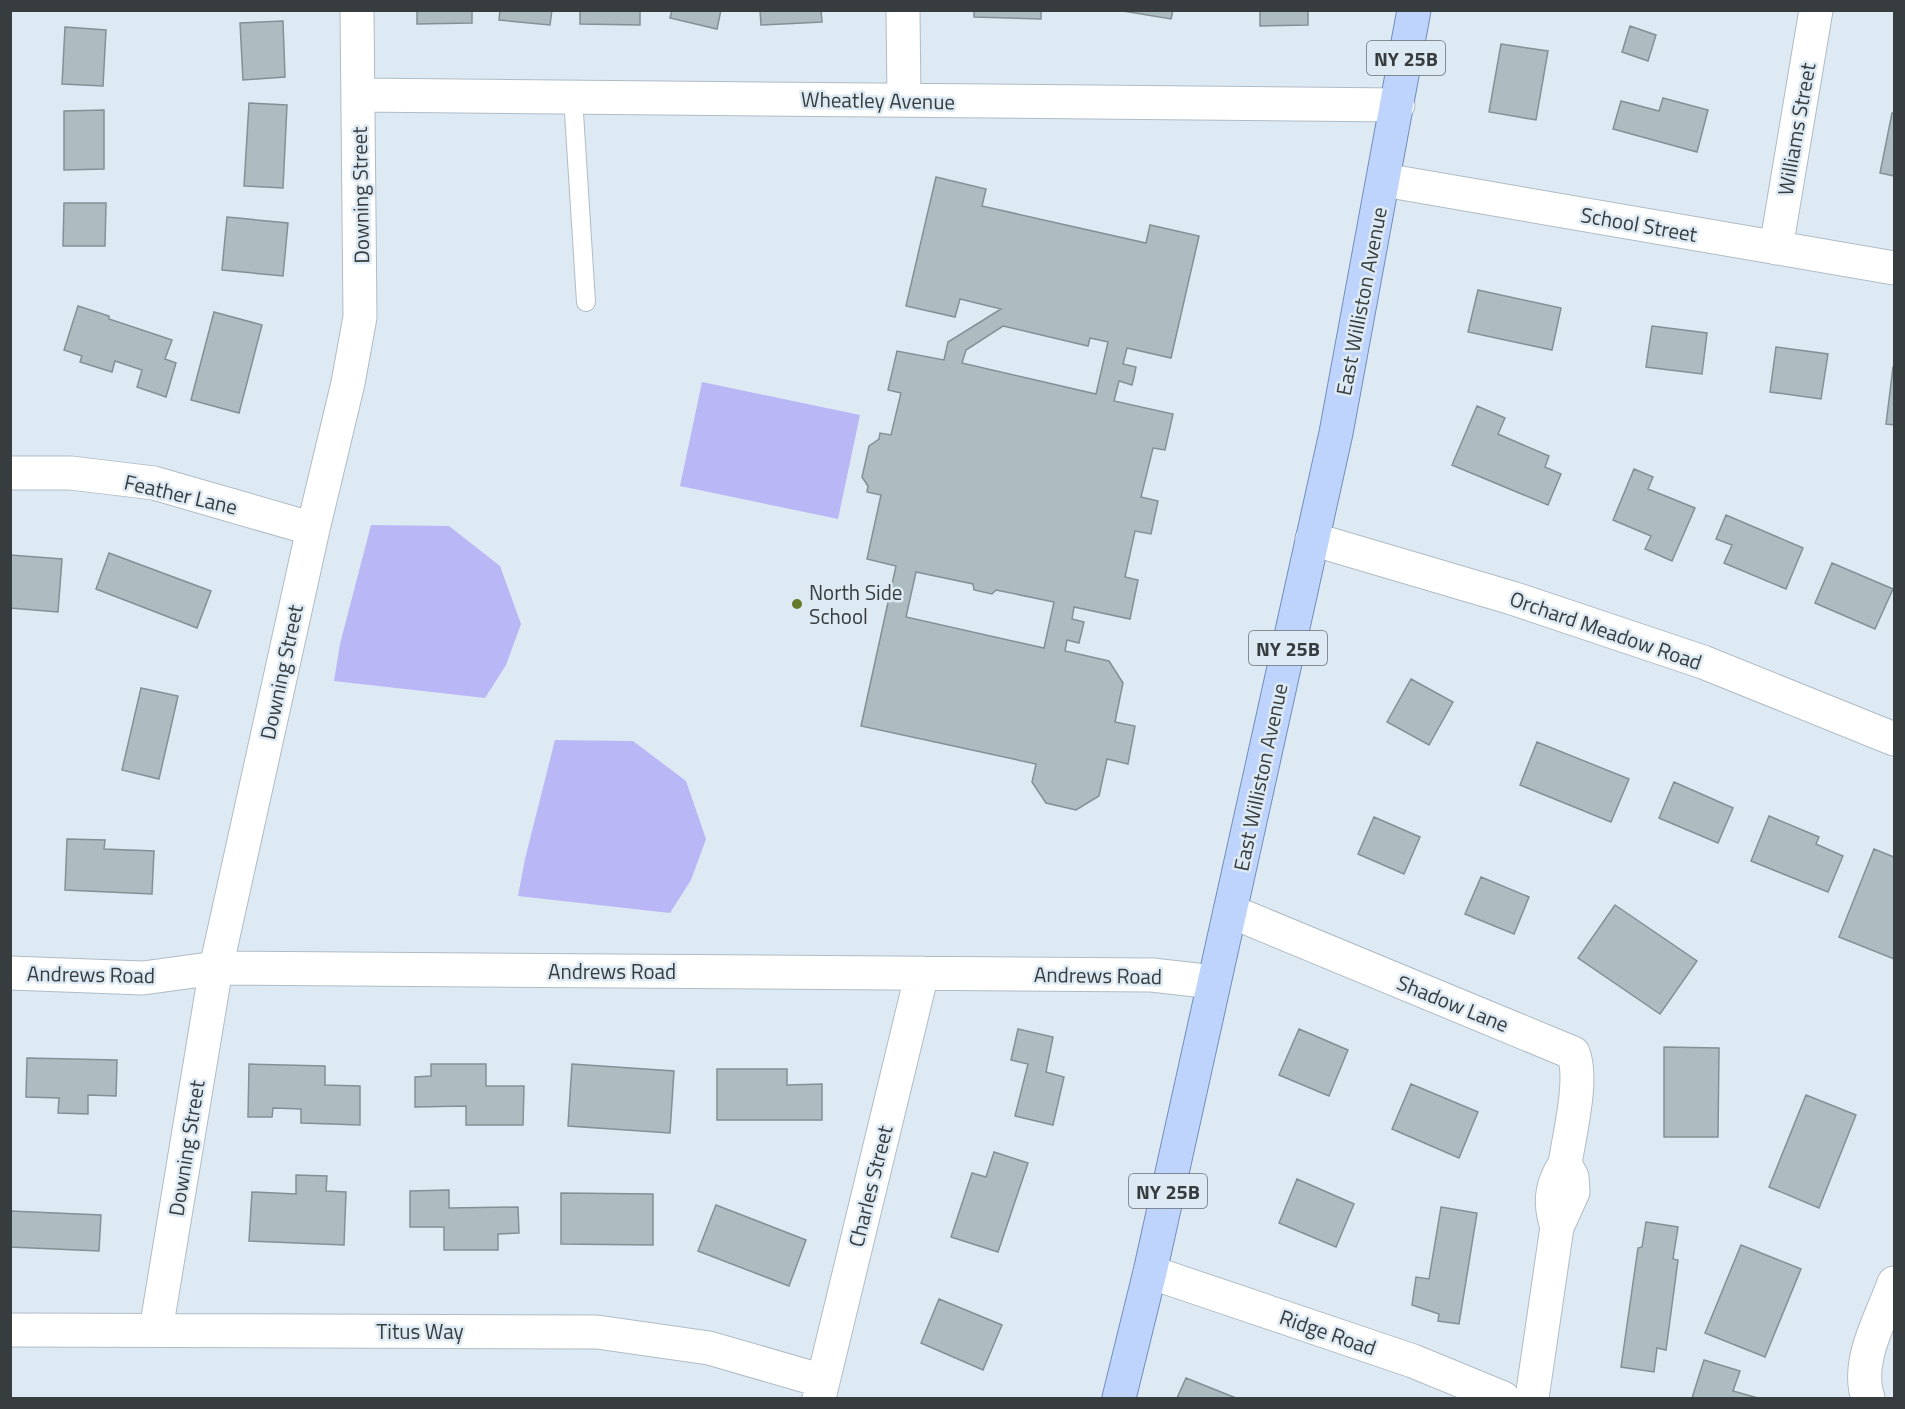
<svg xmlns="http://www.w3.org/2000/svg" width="1905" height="1409" viewBox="0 0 1905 1409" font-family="'Titillium Web',sans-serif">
  <rect width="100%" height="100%" fill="#deeaf3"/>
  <path fill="#b9b7f5" d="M702 382 860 415 838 519 680 486Z
    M371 525 449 526 500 566 521 624 506 665 485 698 334 681 340 644Z
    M555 740 633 741 686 781 706 839 691 880 670 913 518 896 525 859Z"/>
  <path fill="#adbcc1" stroke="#829195" stroke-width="1.5" fill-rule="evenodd" d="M417 10H472V23L417 24Z
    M500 10H552L550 25 499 20Z
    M580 10H640V25L580 24Z
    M672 10H721L717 29 670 18Z
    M760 10H821L822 22 761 25Z
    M974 10H1041V19L974 17Z
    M1117 10H1173L1171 19Z
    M1260 10H1308V25L1260 26Z
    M283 21 285 77 243 80 240 23Z
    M1630 26 1656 35 1648 61 1622 52Z
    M65 27 106 30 103 86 62 84Z
    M1501 44 1548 51 1536 120 1489 112Z
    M1663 98 1708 110 1697 152 1613 129 1621 101 1659 111Z
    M249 103 287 105 283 188 244 186Z
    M104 110V169L64 170V111Z
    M1892 113H1894V176L1880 173Z
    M936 177 986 189 982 206 1146 243 1150 225 1199 236 1171 358 1127 348 1123 364 1136 367 1134 377 1132 385 1119 381 1114 401 1173 414 1165 450 1153 448 1141 497 1158 501 1151 534 1135 531 1125 577 1138 580 1130 619 1074 607 1072 619 1084 622 1079 643 1067 640 1065 651 1109 661 1123 683 1115 722 1135 726 1128 764 1107 759 1099 796 1076 810 1046 803 1032 782 1036 764 861 726 896 566 867 559 881 495 867 492 868 486 862 477 869 446 879 439 880 433 891 435 901 393 888 390 897 351 944 360 948 342 1001 309 960 299 955 317 906 306ZM1003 326 1088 346 1090 338 1108 342 1096 394 962 363 966 350ZM916 572 973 584 974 590 992 594 996 590 1054 602 1044 648 906 617Z
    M64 203H106L105 246H63Z
    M227 217 288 223 283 276 222 270Z
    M1478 290 1561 308 1552 350 1468 332Z
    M78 306 109 316V319L172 340 165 359 176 363 166 397 137 387 142 370 115 361 112 372 80 362 82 356 64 350Z
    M214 312 262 325 239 413 191 400Z
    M1652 326 1707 333 1702 374 1646 367Z
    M1776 347 1828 354 1821 399 1770 392Z
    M1893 367H1894V425L1886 424Z
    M1477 406 1505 418 1498 434 1549 456 1545 467 1561 474 1548 505 1452 465Z
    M1634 469 1653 477 1648 489 1695 508 1672 561 1645 549 1651 536 1613 520Z
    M1726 515 1803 548 1786 589 1724 563 1732 545 1716 539Z
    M109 553 211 591 197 628 96 589Z
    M10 555 62 559 58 612 10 608Z
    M1832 563 1893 589 1875 629 1815 603Z
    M1411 679 1453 702 1429 745 1387 722Z
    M141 688 178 696 159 779 122 770Z
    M1537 742 1629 779 1611 822 1520 785Z
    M1674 782 1733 808 1718 843 1659 818Z
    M1769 816 1819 837 1816 844 1843 856 1828 892 1751 861Z
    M1374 817 1420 837 1404 874 1358 854Z
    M67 839 105 840 104 849 154 851 152 894 65 890Z
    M1874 849 1894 857V959L1839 937Z
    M1481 877 1529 897 1514 934 1465 914Z
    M1615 905 1697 961 1660 1014 1578 958Z
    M1018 1029 1053 1037 1046 1072 1064 1077 1053 1125 1015 1116 1028 1064 1011 1060Z
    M1299 1029 1348 1050 1329 1096 1279 1075Z
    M1664 1047 1719 1048 1718 1137H1664Z
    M27 1058 117 1060 116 1096 88 1095V1114L58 1113 59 1098 26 1097Z
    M249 1064 325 1066V1085L360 1086V1125L301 1123V1109L273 1108 272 1117H248Z
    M431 1064H486V1086H524L523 1125H466V1106L415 1107V1077L431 1076Z
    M572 1064 674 1071 670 1133 568 1126Z
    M717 1069H787V1085L822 1084V1120H717Z
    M1411 1084 1478 1112 1459 1158 1392 1129Z
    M1806 1095 1856 1115 1819 1208 1769 1187Z
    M994 1152 1028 1163 998 1252 951 1237 972 1173 986 1177Z
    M296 1175 327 1176 326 1191 346 1192 344 1245 249 1241 252 1192 296 1194Z
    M1297 1179 1354 1204 1336 1247 1279 1223Z
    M449 1190V1208L518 1207 519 1233 498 1234V1250H444V1227H410V1191Z
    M561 1193 653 1194V1245L561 1244Z
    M716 1205 806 1240 789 1286 698 1251Z
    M1441 1207 1477 1213 1459 1324 1438 1321 1439 1314 1412 1305 1416 1277 1429 1279Z
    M10 1211 101 1215 99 1251 10 1247Z
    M1646 1222 1678 1227 1673 1259 1678 1260 1666 1350 1657 1348 1654 1372 1621 1367 1638 1248 1642 1247Z
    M1741 1245 1801 1269 1765 1357 1705 1333Z
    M939 1299 1002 1325 983 1370 921 1343Z
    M1704 1360 1740 1371 1733 1391 1758 1398H1692Z
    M1186 1378 1236 1398H1177Z"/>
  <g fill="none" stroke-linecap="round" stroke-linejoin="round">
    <defs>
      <path id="service" d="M573 97 586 302"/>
      <path id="minor" d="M903 10 904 100
        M358 95 1398 105
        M1384 180 1894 268
        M1776 248 1816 10
        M10 473H71L154 483 313 529
        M1312 539 1512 598 1703 662 1894 739
        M1230 911 1573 1053C1584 1078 1569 1136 1565 1164
        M10 973 143 978 216 968 1152 975 1214 982
        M1150 1272 1413 1361 1503 1398
        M10 1330 597 1332 709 1348 823 1381
        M156 1330 216 968 313 529 348 383 360 317 357 10
        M819 1398 922 973
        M1532 1398 1557 1227 1573 1192 1572 1177 1565 1164C1551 1185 1549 1203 1557 1227
        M1868 1398C1855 1362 1882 1317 1894 1283"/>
      <path id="primary" d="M1119 1398 1150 1272 1336 433 1414 10"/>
    </defs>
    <use href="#service" stroke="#b0bcc5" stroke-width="20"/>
    <use href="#minor" stroke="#b0bcc5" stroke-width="35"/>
    <use href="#primary" stroke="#738dba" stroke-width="35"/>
    <use href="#service" stroke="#fff" stroke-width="18"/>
    <use href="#minor" stroke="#fff" stroke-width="33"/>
    <use href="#primary" stroke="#bfd4fd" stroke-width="33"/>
  </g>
  <circle fill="#667928" stroke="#deeaf3" stroke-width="2" cx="797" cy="604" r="6"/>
  <g text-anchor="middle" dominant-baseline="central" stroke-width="5" stroke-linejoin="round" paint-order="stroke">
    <g fill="#deeaf3" stroke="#697075" stroke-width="1.5">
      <rect x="1367" y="41" width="78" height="34" rx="4.5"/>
      <rect x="1249" y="631" width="78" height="34" rx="4.5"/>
      <rect x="1129" y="1174" width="78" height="34" rx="4.5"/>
    </g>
    <g font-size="20" font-weight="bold" fill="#373c3f">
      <text x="1406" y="58">NY 25B</text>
      <text x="1288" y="648">NY 25B</text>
      <text x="1168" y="1191">NY 25B</text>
    </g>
    <g font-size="21" fill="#373c3f" stroke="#deeaf3">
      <text transform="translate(878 100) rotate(1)">Wheatley Avenue</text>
      <text transform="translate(1796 129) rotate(-80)">Williams Street</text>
      <text transform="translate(360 195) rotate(-91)">Downing Street</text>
      <text transform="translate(1639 224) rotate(10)">School Street</text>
      <text transform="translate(1361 301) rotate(-79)">East Williston Avenue</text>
      <text transform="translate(181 494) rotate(13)">Feather Lane</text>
      <text transform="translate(1606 630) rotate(19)">Orchard Meadow Road</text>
      <text transform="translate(281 672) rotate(-78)">Downing Street</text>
      <text transform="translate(1260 777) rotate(-78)">East Williston Avenue</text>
      <text x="612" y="971">Andrews Road</text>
      <text transform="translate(91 974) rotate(1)">Andrews Road</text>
      <text transform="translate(1098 975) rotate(1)">Andrews Road</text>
      <text transform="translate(1453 1003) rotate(22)">Shadow Lane</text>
      <text transform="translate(186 1148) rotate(-81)">Downing Street</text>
      <text transform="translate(870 1186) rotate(-76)">Charles Street</text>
      <text x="420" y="1331">Titus Way</text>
      <text transform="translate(1328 1332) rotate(19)">Ridge Road</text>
    </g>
    <g font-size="21" fill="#373c3f" stroke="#deeaf3" text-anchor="start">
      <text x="809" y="592">North Side<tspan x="809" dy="24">School</tspan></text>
    </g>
  </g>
  <rect width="1905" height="1409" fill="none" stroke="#373c3f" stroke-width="24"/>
</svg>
